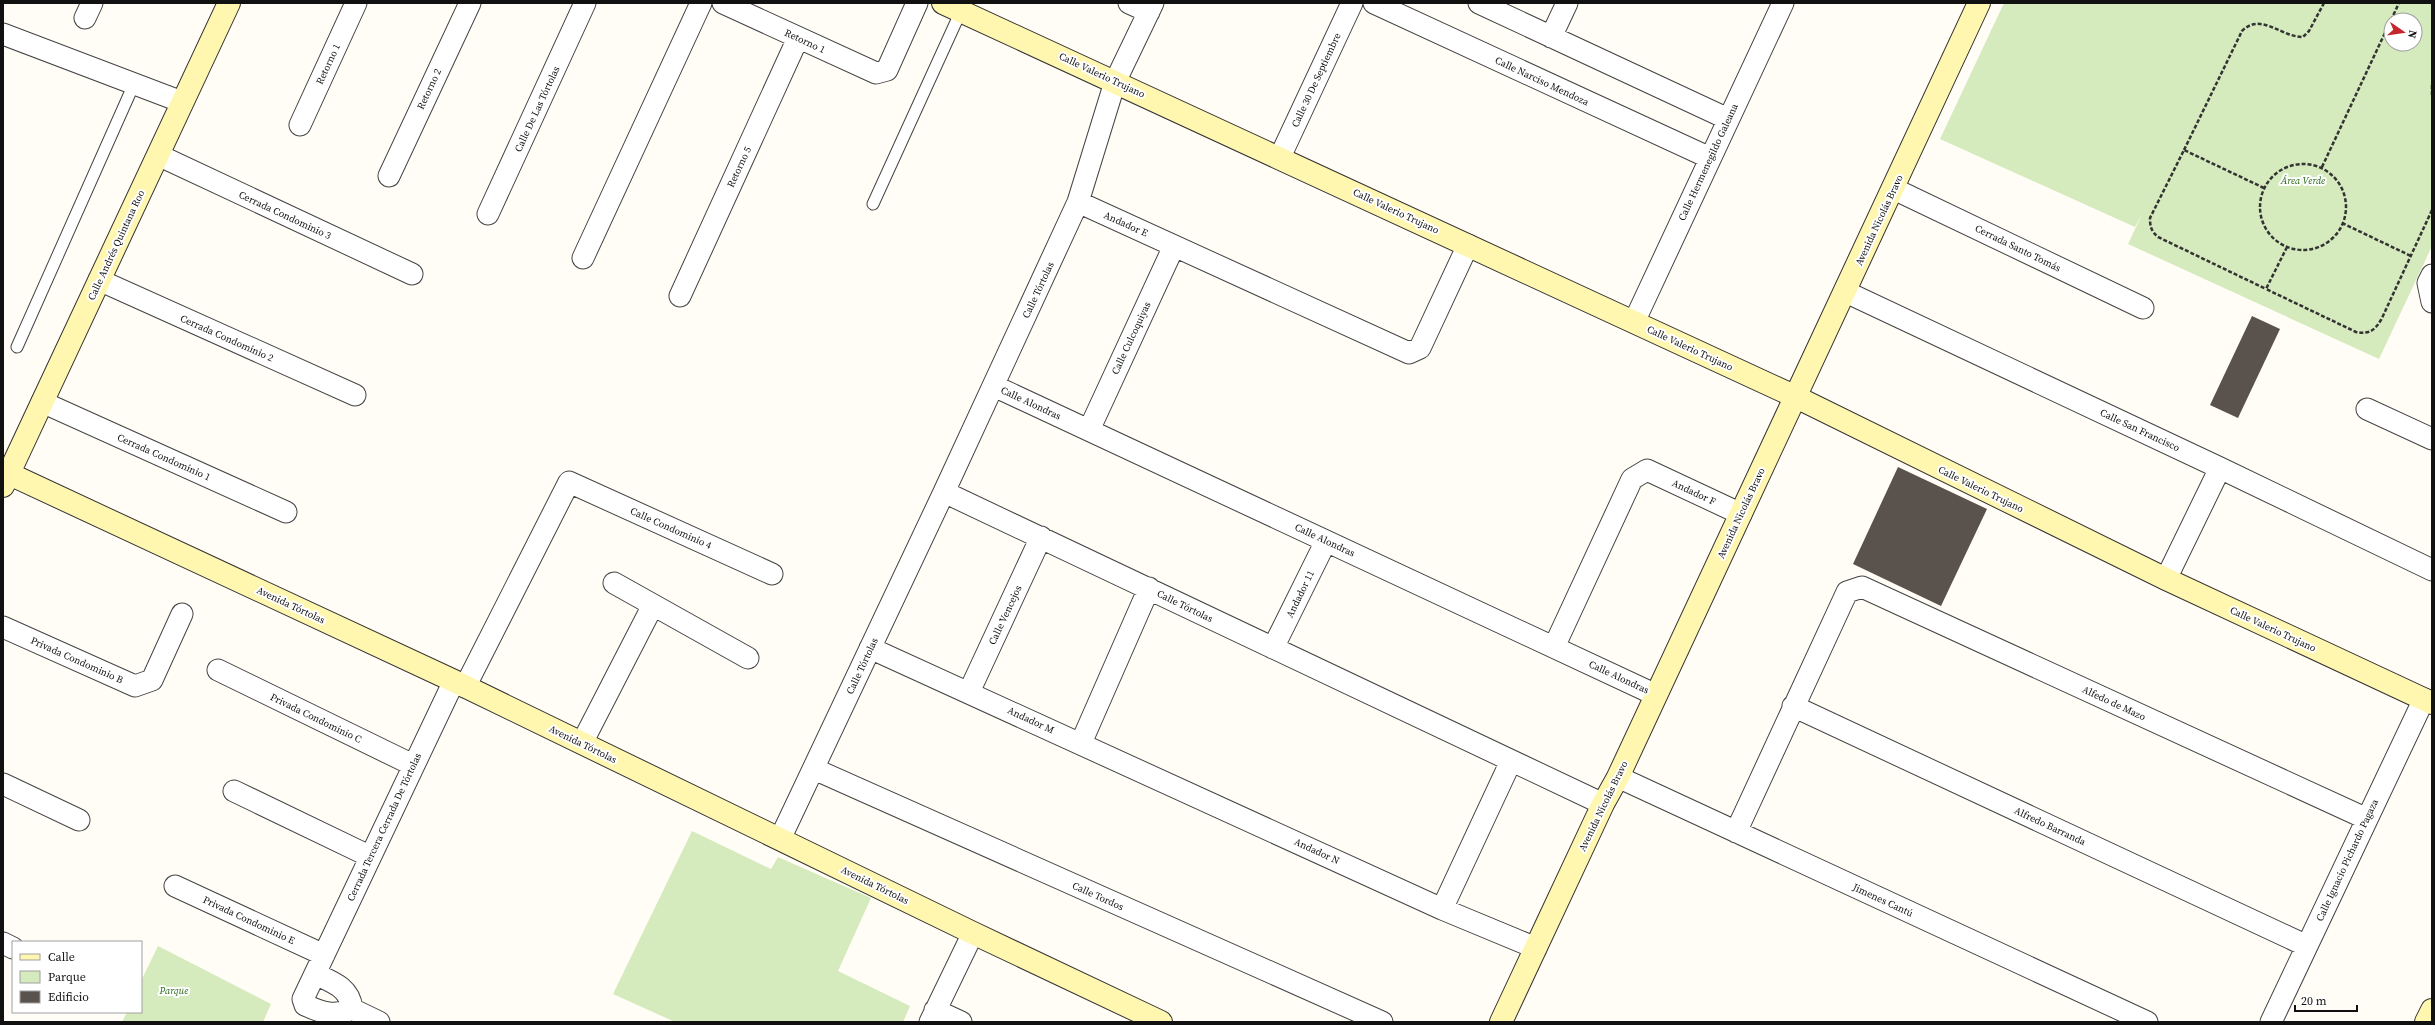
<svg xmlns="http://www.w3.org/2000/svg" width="2435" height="1025" viewBox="0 0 2435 1025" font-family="'Source Serif 4',serif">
  <rect width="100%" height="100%" fill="#fffdf5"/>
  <path fill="#d5ebbd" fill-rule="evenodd" d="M2004 3H2432V246L2379 359 2128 244 2143 212 2135 227 1940 139ZM2391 20H2415V44H2391Z
    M692 831 771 869 778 857 871 898 838 971 910 1006 903 1022H675L613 994Z
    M158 946 271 1004 263 1022H122L127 1012H141V981Z"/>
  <path fill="#5a524d" d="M2252 316 2280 329 2238 418 2210 405Z
    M1898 467 1987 509 1941 606 1853 564Z"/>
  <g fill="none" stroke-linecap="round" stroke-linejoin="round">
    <defs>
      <path id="lane" d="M873 204 961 11
        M17 347 134 84"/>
      <path id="street" d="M723 3 876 73 887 70 917 3
        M1129 3 1149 12
        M1374 3 1710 158
        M1479 3 1728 119
        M85 18 92 3
        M3 34 182 102
        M1551 37 1567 3
        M300 125 356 3
        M158 155 412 274
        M1280 157 1352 3
        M389 176 470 3
        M1894 189 2143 308
        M1078 202 1409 353 1420 348 1468 245
        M488 214 585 3
        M583 258 701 3
        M2432 275 2428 283 2432 302
        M99 280 355 395
        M1846 292 2220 468 2432 570
        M680 296 798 38
        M1634 322 1783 3
        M994 386 1656 695
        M42 402 286 512
        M2367 409 2432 439
        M1089 430 1174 246
        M944 492 1603 804
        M2166 579 2220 468
        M614 583 748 658
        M3 627 135 686 152 680 182 614
        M1554 647 1632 479 1647 470 1741 514
        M870 648 1442 909 1536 948
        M1273 648 1326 541
        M218 670 413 765
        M465 687 569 482 772 574
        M969 692 1041 537
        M1793 706 2307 946
        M582 743 653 605
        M1081 743 1149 588
        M814 769 1382 1022
        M1618 777 2147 1022
        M3 784 79 820
        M234 791 369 856
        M1736 832 1847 592 1862 587 2367 819
        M780 839 944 492 1078 202 1115 82 1153 3
        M175 886 324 955
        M1442 909 1511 761
        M3 943 13 948
        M315 974C333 982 350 988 352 1009
        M352 1009C335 1017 322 1013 305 1005L303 999 454 681
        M352 1009 379 1022
        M935 1010 961 1022
        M930 1022 973 933
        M2271 1022 2424 699"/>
      <path id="secondary" d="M943 3 1796 397 2166 579 2432 703
        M3 471 454 681 973 933 1161 1022
        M3 486 229 3
        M1501 1022 1603 804 1618 777 1979 3
        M2426 1022 2432 1010"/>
    </defs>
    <use href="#lane" stroke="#444" stroke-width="13"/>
    <use href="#street" stroke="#444" stroke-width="23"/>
    <use href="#secondary" stroke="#333" stroke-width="24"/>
    <path stroke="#333" stroke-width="2.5" stroke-dasharray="4 2" stroke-linecap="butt" d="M2432 85V97
      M2184 150 2242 31C2261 12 2281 37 2303 37L2309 31 2324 3
      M2260 207a43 43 0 1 1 86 0a43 43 0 1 1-86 0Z
      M2322 167 2399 3
      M2264 188 2184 150 2150 218C2150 226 2151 231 2158 237L2266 289
      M2342 223 2411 256
      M2287 247 2266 289 2356 332C2370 335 2376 329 2382 318L2432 210"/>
    <use href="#lane" stroke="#fff" stroke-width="11"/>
    <use href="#street" stroke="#fff" stroke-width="21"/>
    <use href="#secondary" stroke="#fff6b0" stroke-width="22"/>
  </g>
  <g text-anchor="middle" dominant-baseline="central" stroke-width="4" stroke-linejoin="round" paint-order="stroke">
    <g font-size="10" fill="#111" stroke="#fff">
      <text transform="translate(805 41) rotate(25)">Retorno 1</text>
      <text transform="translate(328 64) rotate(-65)">Retorno 1</text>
      <text transform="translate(1102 75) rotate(25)">Calle Valerio Trujano</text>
      <text transform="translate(1316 80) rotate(-65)">Calle 30 De Septiembre</text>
      <text transform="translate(1542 81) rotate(25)">Calle Narciso Mendoza</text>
      <text transform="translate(429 89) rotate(-65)">Retorno 2</text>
      <text transform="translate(537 109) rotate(-65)">Calle De Las Tórtolas</text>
      <text transform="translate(1708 162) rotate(-65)">Calle Hermenegildo Galeana</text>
      <text transform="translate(739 167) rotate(-65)">Retorno 5</text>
      <text transform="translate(1396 211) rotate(25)">Calle Valerio Trujano</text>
      <text transform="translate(285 215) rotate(25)">Cerrada Condominio 3</text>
      <text transform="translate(1879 220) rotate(-65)">Avenida Nicolás Bravo</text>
      <text transform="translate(1126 224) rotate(24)">Andador E</text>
      <text transform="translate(116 245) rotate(-65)">Calle Andrés Quintana Roo</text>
      <text transform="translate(2018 248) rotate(26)">Cerrada Santo Tomás</text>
      <text transform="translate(1038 290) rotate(-65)">Calle Tórtolas</text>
      <text transform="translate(227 338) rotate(24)">Cerrada Condominio 2</text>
      <text transform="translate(1131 338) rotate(-65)">Calle Culcoquiyas</text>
      <text transform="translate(1690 348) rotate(25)">Calle Valerio Trujano</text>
      <text transform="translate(1031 403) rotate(25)">Calle Alondras</text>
      <text transform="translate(2140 430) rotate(25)">Calle San Francisco</text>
      <text transform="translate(164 457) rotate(24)">Cerrada Condominio 1</text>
      <text transform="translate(1981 489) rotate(26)">Calle Valerio Trujano</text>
      <text transform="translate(1694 492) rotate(25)">Andador F</text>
      <text transform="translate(1741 513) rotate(-65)">Avenida Nicolás Bravo</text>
      <text transform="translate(671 528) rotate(24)">Calle Condominio 4</text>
      <text transform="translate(1325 540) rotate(25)">Calle Alondras</text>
      <text transform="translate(1300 594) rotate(-64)">Andador 11</text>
      <text transform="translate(291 605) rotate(25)">Avenida Tórtolas</text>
      <text transform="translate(1185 606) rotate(26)">Calle Tórtolas</text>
      <text transform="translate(1005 615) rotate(-65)">Calle Vencejos</text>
      <text transform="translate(2273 629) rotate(25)">Calle Valerio Trujano</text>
      <text transform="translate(77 660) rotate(24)">Privada Condominio B</text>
      <text transform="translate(862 666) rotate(-65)">Calle Tórtolas</text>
      <text transform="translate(1619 677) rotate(25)">Calle Alondras</text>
      <text transform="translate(2114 703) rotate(25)">Alfedo de Mazo</text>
      <text transform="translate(316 718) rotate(26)">Privada Condominio C</text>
      <text transform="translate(1031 720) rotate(25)">Andador M</text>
      <text transform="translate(583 744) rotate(26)">Avenida Tórtolas</text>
      <text transform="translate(1603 806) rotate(-64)">Avenida Nicolás Bravo</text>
      <text transform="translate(2050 826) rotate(25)">Alfredo Barranda</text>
      <text transform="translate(384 827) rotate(-65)">Cerrada Tercera Cerrada De Tórtolas</text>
      <text transform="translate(1317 851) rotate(25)">Andador N</text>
      <text transform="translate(2347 860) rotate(-65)">Calle Ignacio Pichardo Pagaza</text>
      <text transform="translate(875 885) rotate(26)">Avenida Tórtolas</text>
      <text transform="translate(1098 896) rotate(24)">Calle Tordos</text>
      <text transform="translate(1883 900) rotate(25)">Jimenes Cantú</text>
      <text transform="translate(249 920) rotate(25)">Privada Condominio E</text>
    </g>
    <g font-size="10" font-style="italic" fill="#2f6b1f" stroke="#fff">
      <text x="2303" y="180">Área Verde</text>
      <text x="174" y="990">Parque</text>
    </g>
  </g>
  <rect width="2435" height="1025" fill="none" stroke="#111111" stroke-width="8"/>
  <rect x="12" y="941" width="130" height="72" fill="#ffffff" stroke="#a0a0a0"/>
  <rect x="20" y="954" width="20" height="6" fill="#fff6b0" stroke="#a0a0a0"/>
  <text x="48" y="961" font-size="12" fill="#111111">Calle</text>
  <rect x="20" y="971" width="20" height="12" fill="#d5ebbd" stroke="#a0a0a0"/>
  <text x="48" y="981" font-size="12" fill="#111111">Parque</text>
  <rect x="20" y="991" width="20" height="12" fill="#5a524d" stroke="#a0a0a0"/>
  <text x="48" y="1001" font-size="12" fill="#111111">Edificio</text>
  <g transform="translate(2403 32) rotate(103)"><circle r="19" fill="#ffffff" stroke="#a0a0a0"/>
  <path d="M0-3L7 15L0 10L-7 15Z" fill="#c4262e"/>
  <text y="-6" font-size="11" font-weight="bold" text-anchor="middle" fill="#111111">N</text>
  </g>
  <path d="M2295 1005v6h62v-6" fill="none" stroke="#111111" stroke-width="2"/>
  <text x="2301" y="1005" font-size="12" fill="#111111" stroke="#ffffff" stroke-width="3" paint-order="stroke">20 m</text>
</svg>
